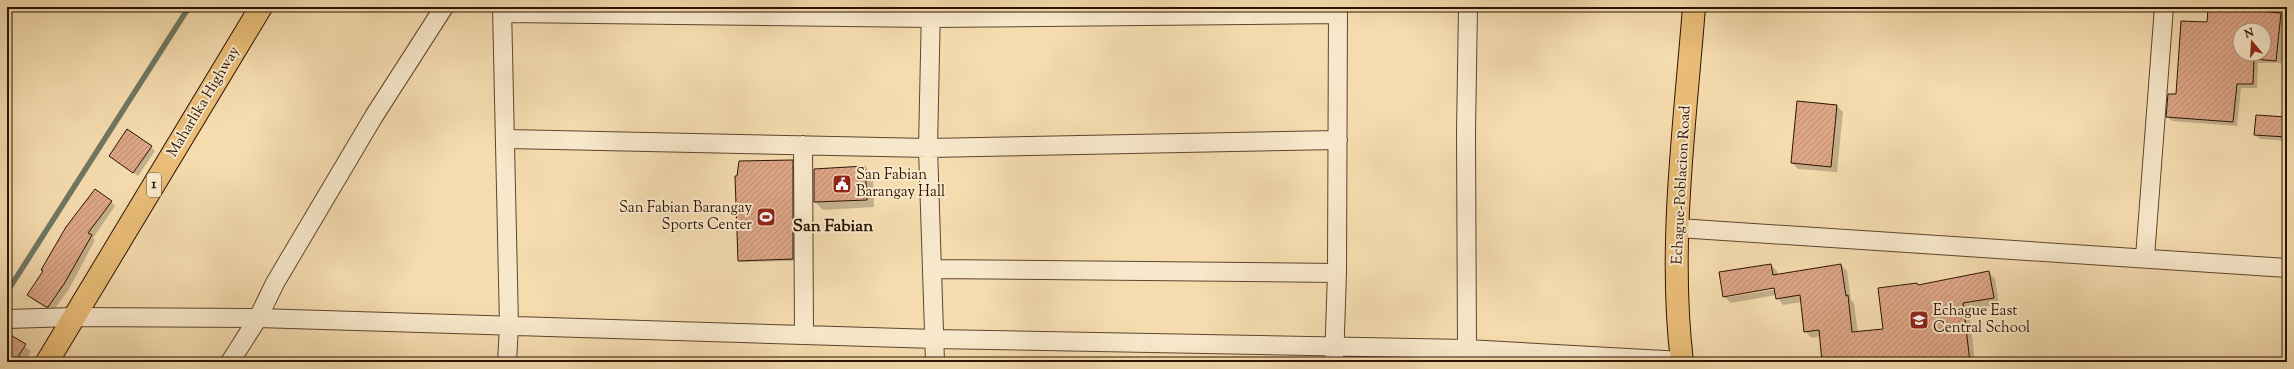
<svg xmlns="http://www.w3.org/2000/svg" width="2294" height="369" viewBox="0 0 2294 369" font-family="'Sorts Mill Goudy',serif">
  <defs>
    <pattern id="building-hatch" width="6" height="6" patternUnits="userSpaceOnUse"><rect width="6" height="6" fill="#dda687"/><path d="M-1 1l2-2M0 6l6-6M5 7l2-2" fill="none" stroke="#be8e73"/></pattern>
  </defs>
  <rect width="100%" height="100%" fill="#f5dcaf"/>
  <filter id="stains"><feTurbulence type="fractalNoise" baseFrequency=".005" numOctaves="4"/><feColorMatrix values="0 0 0 0 .2 0 0 0 0 .09 0 0 0 0 .02 0 0 0 .5 -.17"/></filter>
  <radialGradient id="worn" r=".72"><stop offset=".6" stop-color="#630" stop-opacity="0"/><stop offset="1" stop-color="#630" stop-opacity=".3"/></radialGradient>
  <path fill="#0003" fill-rule="evenodd" d="M2258 8 2262 12 2281 14 2285 19 2284 30 2287 31V63H2258L2257 88H2241L2237 126 2172 121 2167 117 2208 23ZM2240 30H2264V54H2240Z
    M1836 105 1843 112 1837 172 1798 169 1792 163Z
    M2257 116 2287 118V141L2260 139 2255 135Z
    M151 147 155 151 138 176 110 156Z
    M792 162 794 164 795 261 741 262 739 260Z
    M865 167 873 175 874 207 823 210 815 202Z
    M2287 192V215L2286 214Z
    M111 202 115 206 93 238 95 240 69 289 53 311 33 300 28 295Z
    M1771 265 1777 271 1778 275 1841 265 1847 271 1851 300 1854 303 1858 333 1884 330 1919 286 1989 272 1995 279 1999 304 1969 310 1975 362H1823L1820 336 1812 338 1805 331 1802 302 1783 305 1776 295 1731 303 1724 296ZM1779 287V289L1728 297V295Z
    M7 334 31 351 25 362H7Z
    M2012 357 2017 362H1981Z"/>
  <g fill="none" stroke-linecap="round" stroke-linejoin="round">
    <path stroke="#6f7863" stroke-width="5.5" d="M7 292 189 7"/>
  </g>
  <path fill="url(#building-hatch)" stroke="#2b1301" fill-rule="evenodd" d="M2242 7H2258V11L2281 13 2276 61 2254 59 2253 84H2237L2233 122 2166 117 2168 94H2176L2181 21 2207 22 2208 9 2241 11ZM2240 30H2264V54H2240Z
    M1797 101 1837 105 1831 167 1791 163Z
    M2256 115 2287 117 2286 137 2254 135Z
    M127 129 152 146 133 173 109 156Z
    M793 160V259L738 261 735 176H737L739 161Z
    M865 166 867 200 814 202V169Z
    M95 189 112 201 88 233 92 235 64 284 48 307H46L27 295 43 271 41 270 66 227Z
    M1771 264 1773 275 1841 264 1846 296 1848 295 1852 332 1883 329 1878 288 1917 283 1918 285 1989 271 1994 298 1963 303 1970 362H1822L1819 330 1804 332 1800 295 1776 299 1774 288 1723 297 1719 272Z
    M7 333 26 344 15 362H7Z"/>
  <g fill="none" stroke-linecap="round" stroke-linejoin="round">
    <defs>
      <path id="minor" d="M502 7 509 326 507 362
        M931 7 928 148 935 362
        M502 13 932 18 1338 14
        M505 139 928 148 1338 140
        M803 145 804 335
        M1678 228 2287 268
        M2145 257 2164 7
        M933 269 1337 273
        M7 319 74 317 258 318 935 339 1467 349 1682 361
        M1467 349 1466 132 1468 7
        M230 362 258 318 275 283 374 116 444 7
        M1334 362 1337 273 1338 7"/>
      <path id="major" d="M1682 362C1668 245 1685 124 1694 7"/>
      <path id="highway" d="M47 362 261 7"/>
    </defs>
    <use href="#minor" stroke="#5e452c" stroke-width="20"/>
    <use href="#major" stroke="#2b1301" stroke-width="24"/>
    <use href="#highway" stroke="#2b1301" stroke-width="24"/>
    <use href="#minor" stroke="#f8e8cb" stroke-width="18"/>
    <use href="#major" stroke="#eabe78" stroke-width="22"/>
    <use href="#highway" stroke="#eabe78" stroke-width="22"/>
  </g>
  <defs>
    <symbol id="civic-square" viewBox="-11 -11 22 22"><rect x="-9" y="-9" width="18" height="18" rx="4" fill="#8f2418" stroke="#f8e8cb"/><path d="M-.6-6.5H3V-4.5H.6V-3L4-1V1h2V6H-6V1h2V-1L-.6-3ZM-1.2 2.5V6h2.4V2.5Z" fill="#fff"/></symbol>
    <symbol id="stadium-square" viewBox="-11 -11 22 22"><rect x="-9" y="-9" width="18" height="18" rx="4" fill="#8f2418" stroke="#f8e8cb"/><path d="M0-5a6.5 5 0 1 0 0 10a6.5 5 0 1 0 0-10ZM-3.5-1.8h7v3.6h-7Z" fill="#fff"/></symbol>
    <symbol id="school-square" viewBox="-11 -11 22 22"><rect x="-9" y="-9" width="18" height="18" rx="4" fill="#8f2418" stroke="#f8e8cb"/><path d="M0-5L7-2L0 1L-7-2ZM-4 1L0 2.5L4 1V4Q0 6-4 4Z" fill="#fff"/></symbol>
  </defs>
  <g fill-rule="evenodd">
    <use href="#civic-square" x="831" y="173" width="22" height="22"/>
    <use href="#stadium-square" x="755" y="206" width="22" height="22"/>
    <use href="#school-square" x="1908" y="309" width="22" height="22"/>
  </g>
  <g text-anchor="middle" dominant-baseline="central" stroke-width="4" stroke-linejoin="round" paint-order="stroke">
    <rect fill="#f8e8cb" stroke="#68533e" stroke-width="1" x="147" y="173" width="14" height="24" rx="3"/>
    <g font-size="14" font-weight="bold" fill="#2b1301">
      <text x="154" y="185">1</text>
    </g>
    <g font-size="15" fill="#2b1301" stroke="#f8e8cb">
      <text transform="translate(204 102) rotate(-59)">Maharlika Highway</text>
      <text transform="translate(1682 185) rotate(-87)">Echague-Poblacion Road</text>
    </g>
    <g font-size="15" fill="#2b1301" stroke="#f8e8cb" text-anchor="start">
      <text x="856" y="175">San Fabian<tspan x="856" dy="17">Barangay Hall</tspan></text>
      <text x="752" y="208" text-anchor="end">San Fabian Barangay<tspan x="752" dy="17">Sports Center</tspan></text>
      <text x="1933" y="311">Echague East<tspan x="1933" dy="17">Central School</tspan></text>
    </g>
    <g font-size="17" font-weight="bold" fill="#2b1301" stroke="#f8e8cb">
      <text x="833" y="227">San Fabian</text>
    </g>
  </g>
  <rect width="2294" height="369" fill="none" stroke="#f5dcaf" stroke-width="24"/>
  <rect x="8" y="8" width="2278" height="353" fill="none" stroke="#2b1301" stroke-width="2"/>
  <rect x="12" y="12" width="2270" height="345" fill="none" stroke="#2b1301"/>
  <g transform="translate(2252 42) rotate(342)"><circle r="19" fill="#f8e8cb" stroke="#a6937a"/>
  <path d="M0-3L7 15L0 10L-7 15Z" fill="#8f2418"/>
  <text y="-6" font-size="11" font-weight="bold" text-anchor="middle" fill="#2b1301">N</text>
  </g>
  <rect width="100%" height="100%" filter="url(#stains)"/>
  <rect width="100%" height="100%" fill="url(#worn)"/>
</svg>
